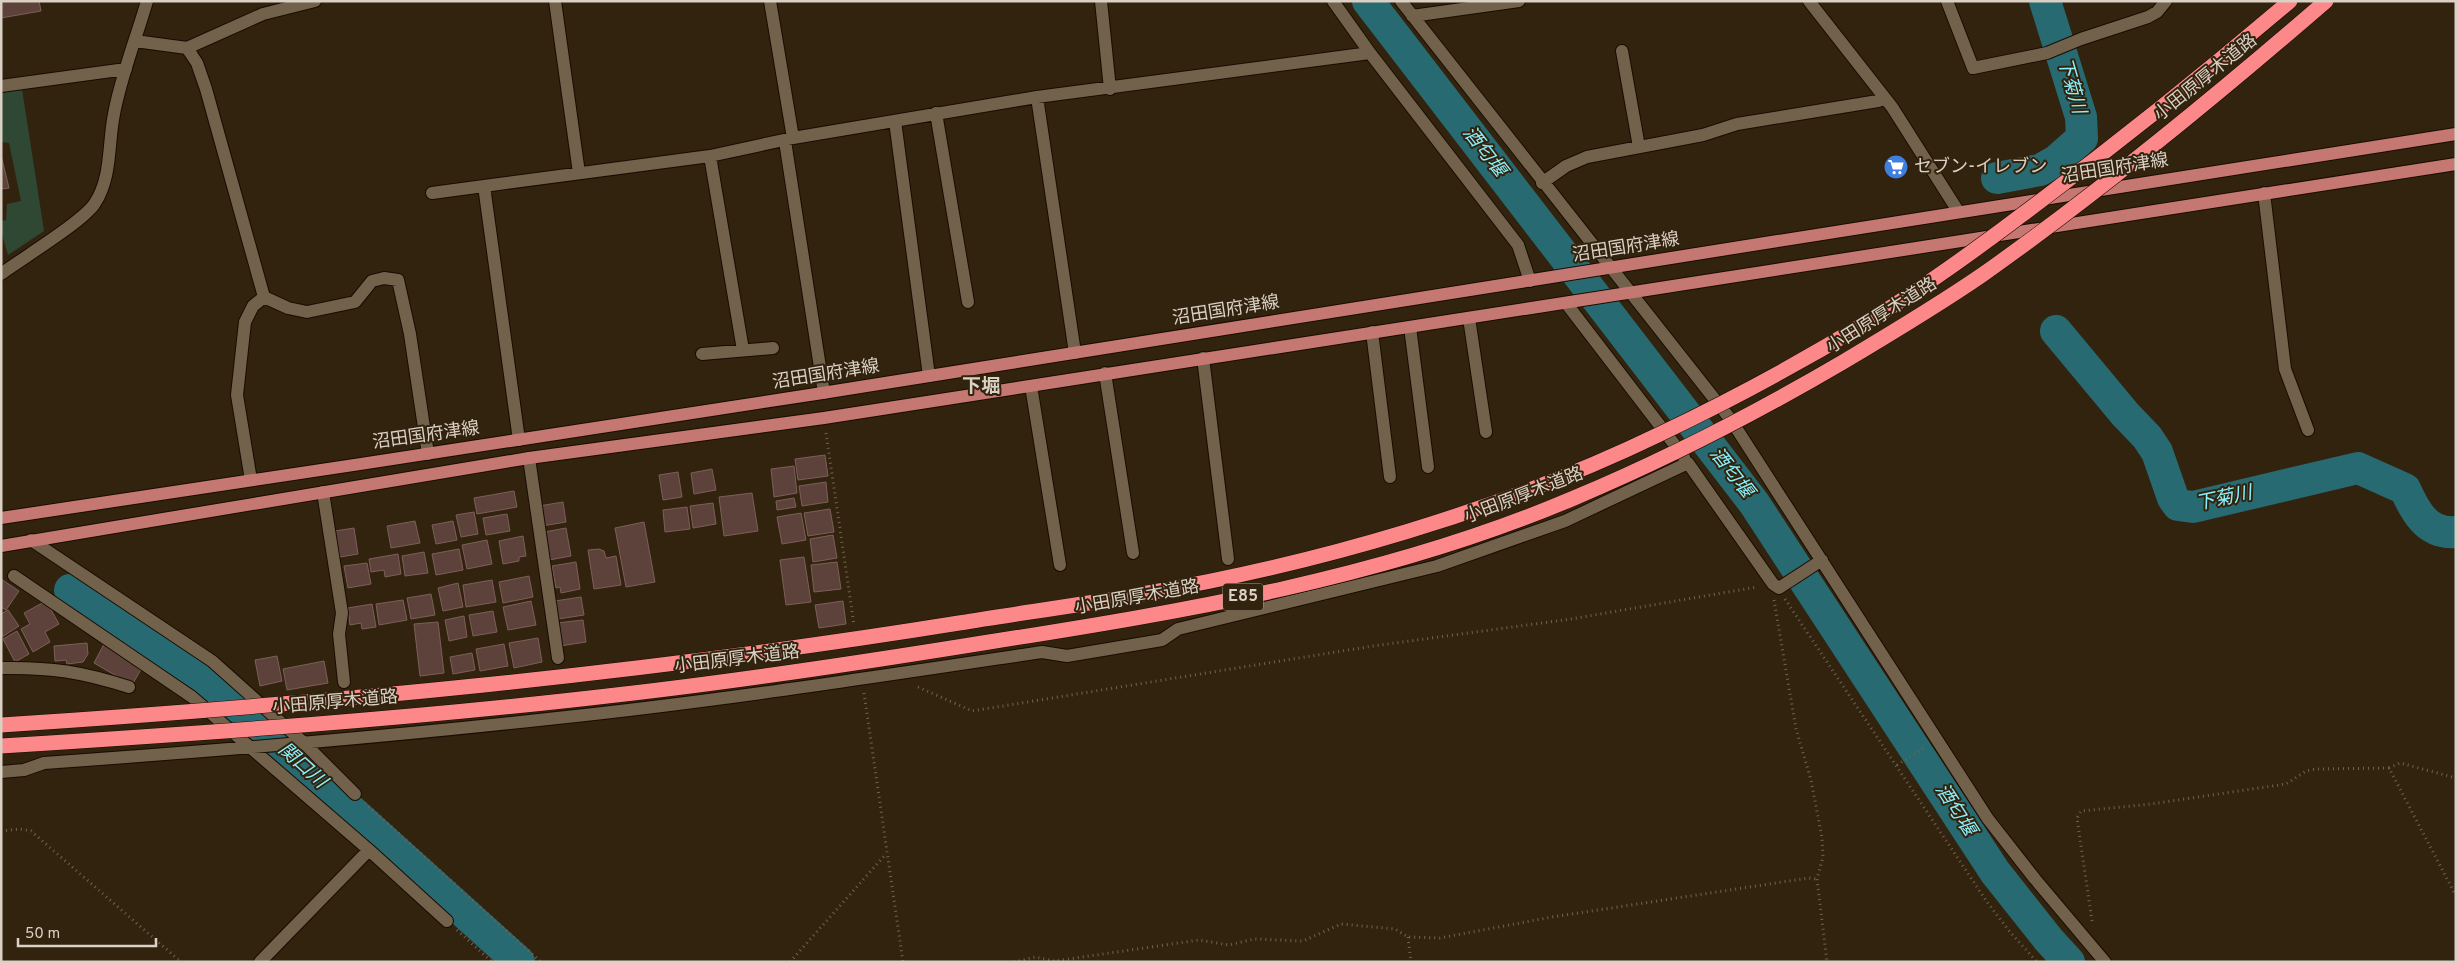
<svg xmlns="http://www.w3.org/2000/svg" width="2457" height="963" viewBox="0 0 2457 963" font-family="Overpass,'Noto Sans JP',sans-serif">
  <rect width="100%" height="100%" fill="#32230f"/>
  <path fill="#2e4833" d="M22 89 44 231 8 255 1 231V221L6 220 7 204 21 201 9 143 1 142V93Z"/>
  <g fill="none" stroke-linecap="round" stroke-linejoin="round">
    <path stroke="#286a71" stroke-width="32" d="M1368 1 1754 503 1995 872 2048 939 2069 962
      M1997 178 2040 170 2056 161 2082 138 2081 117 2045 1
      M2056 331 2125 414 2147 437 2157 452 2173 498 2178 505 2193 507 2358 468 2405 489C2415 511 2427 535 2456 532
      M70 590 202 676 519 962"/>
  </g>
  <path fill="#5d423b" stroke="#7c5f58" d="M1 1H39L41 11 1 18Z
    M1 155 9 188 1 189Z
    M825 455 828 476 798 480 795 459Z
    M794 466 797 493 774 497 771 469Z
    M712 469 716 490 694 494 691 473Z
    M678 472 682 497 663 500 659 475Z
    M826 482 828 502 802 506 799 486Z
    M514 491 517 507 477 514 474 498Z
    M752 493 758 531 724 536 719 497Z
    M794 498 796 507 777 510 776 501Z
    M563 502 566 522 542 526 539 506Z
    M713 503 716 524 693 528 690 506Z
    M687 507 690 529 665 532 663 510Z
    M830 509 834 532 808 536 804 513Z
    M474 512 478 534 461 537 456 515Z
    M801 513 806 540 782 544 777 517Z
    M507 514 510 531 486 535 483 518Z
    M415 521 420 543 391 548 387 526Z
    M453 521 457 540 436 544 432 525Z
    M644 522 655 582 626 587 615 528Z
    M354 528 358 554 340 557 335 531Z
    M566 528 571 556 549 560 544 532Z
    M833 535 837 558 813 562 810 539Z
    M523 536 526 556 519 557V561L503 564 499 541Z
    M487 540 492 564 467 569 462 545Z
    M459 549 463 570 436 575 432 554Z
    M599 549 604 551 606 558 616 556 621 585 594 589 588 550Z
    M424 552 428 573 405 576 402 556Z
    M398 554 401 574 385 577 384 570 371 572 369 559Z
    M804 557 811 602 786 605 780 560Z
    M576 562 580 589 561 593 560 587 556 588 552 566Z
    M837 562 841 589 814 592 811 565Z
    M367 563 371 584 348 588 344 566Z
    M529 576 533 597 503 603 499 582Z
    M1 579 19 591 6 610 1 607Z
    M492 580 496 602 466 607 463 585Z
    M458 583 463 607 443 611 438 588Z
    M431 594 435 615 411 619 407 598Z
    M581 597 584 615 558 619 555 601Z
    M403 600 407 620 379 625 376 604Z
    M46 601 59 624 45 632 50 642 33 652 21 629 30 624 24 613Z
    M531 601 536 625 508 630 503 607Z
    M843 601 846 624 819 628 815 605Z
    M372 604 376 627 362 629 361 623 350 625 348 608Z
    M8 610 19 626 2 637 1 614Z
    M493 611 497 632 473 636 469 615Z
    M464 616 467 637 449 641 445 620Z
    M583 620 586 642 560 646 557 623Z
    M438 622 444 673 420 676 414 624Z
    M17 631 29 654 15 662 3 639Z
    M538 638 542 662 514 668 509 643Z
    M87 643 88 654 83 662 67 664 66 660 55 661 54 646Z
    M104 644 143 666 132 685 94 663Z
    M504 644 508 666 480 671 476 649Z
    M472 653 475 670 453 674 450 657Z
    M277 656 282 681 260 686 255 660Z
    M324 661 328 683 287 690 283 669Z"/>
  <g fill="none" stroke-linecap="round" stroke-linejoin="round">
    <defs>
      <path id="minor" d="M555 1 579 173
        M770 1 793 138
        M1101 1 1110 89
        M1333 1 1370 53 1518 245 1530 281
        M1401 1 1731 420 1988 819 2035 879 2105 962
        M1809 1 1892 107 1958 211
        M1947 1 1973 68 2047 53 2081 39 2148 17 2157 12 2166 1
        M1412 16 1519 1
        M135 41 187 48 197 63 206 89 264 297 288 308 307 312 355 302 372 281 384 278 398 280 410 334 428 454
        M187 48 263 14 315 1
        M1622 51 1639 147
        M1 86 126 69
        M1037 97 1075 353
        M936 113 968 302
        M895 121 929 376
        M785 141 824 393
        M710 156 743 350
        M1542 183 1566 166 1587 157 1703 135 1737 124 1878 101 1883 98
        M432 193 484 186
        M2264 193 2285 369 2308 430
        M1 274C21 259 84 221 95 203 112 177 108 143 114 114 121 76 136 39 147 1
        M1566 303 1684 457
        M1469 318 1486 432
        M1410 327 1428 467
        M1372 332 1390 477
        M702 354 773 348
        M1203 358 1228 559
        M1105 373 1133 553
        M1031 386 1060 565
        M519 440 484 186 710 156 793 138 1037 97 1370 53
        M529 458 558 658
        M251 480 237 395 245 322 253 306 264 297
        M323 492 342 613 339 634 344 682
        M31 540 212 661 304 743 355 794
        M14 576 192 697 369 850 447 921
        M1 668C51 667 82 672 129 687
        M1 772 24 770 44 763C215 751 386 737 557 718 719 701 881 676 1042 652L1067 656 1162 640 1178 629 1437 566 1565 521 1688 463 1773 584 1779 588 1822 560
        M260 962 369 850"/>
      <path id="major" d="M1 518C273 477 544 437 816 394 1363 308 1909 219 2456 134
        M1 546 529 458 824 418 2456 164"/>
    </defs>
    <use href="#minor" stroke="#190c00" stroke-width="14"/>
    <use href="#major" stroke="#190c00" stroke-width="14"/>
    <path stroke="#716352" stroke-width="3" stroke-dasharray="1 4" stroke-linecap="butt" d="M826 433 854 625
      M1785 599 1987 902 2010 932 2037 962
      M1774 600 1796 729 1811 780 1822 838 1823 857 1817 879 1827 962
      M918 687 972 711 1373 646 1571 619 1757 587
      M864 693 903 962
      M1897 765 1924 748
      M2389 768 2400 763 2456 778
      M365 803 541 962
      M1 831 20 829 31 831 181 962
      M2092 921 2077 818 2081 811 2151 804 2286 784 2306 771 2316 769 2389 768 2456 896
      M457 930 492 962
      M1408 937 1411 962
      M790 962 886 854
      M1014 962 1035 957 1055 961 1199 940 1229 945 1254 939 1303 941 1341 924 1395 929 1408 937 1440 938 1552 917 1809 878 1817 879"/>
    <use href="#minor" stroke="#72614b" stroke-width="12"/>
    <use href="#major" stroke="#c57871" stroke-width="12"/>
    <defs>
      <path id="highway-bridge" d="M1 725C322 704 642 674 959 623 1020 613 1082 605 1142 594 1316 564 1501 511 1660 434 1731 400 1800 363 1867 322 1920 290 1970 254 2019 217 2112 148 2202 76 2290 1
        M1 746C206 733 411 719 616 695 741 681 865 662 989 642 1187 611 1389 577 1574 498 1667 459 1756 413 1843 362 1890 334 1937 306 1982 275 2101 191 2215 97 2326 1"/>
    </defs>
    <use href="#highway-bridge" stroke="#190c00" stroke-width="16" stroke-linecap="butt"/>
    <use href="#highway-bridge" stroke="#fd888a" stroke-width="15"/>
  </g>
  <defs>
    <symbol id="supermarket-disc" viewBox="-11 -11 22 22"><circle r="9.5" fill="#3f7fe0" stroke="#32230f"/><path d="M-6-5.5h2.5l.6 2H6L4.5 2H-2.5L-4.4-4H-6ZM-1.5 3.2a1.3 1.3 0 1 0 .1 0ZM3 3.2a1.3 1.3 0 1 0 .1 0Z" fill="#fff"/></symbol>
  </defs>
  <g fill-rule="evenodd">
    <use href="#supermarket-disc" x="1882" y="153" width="28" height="28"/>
  </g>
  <g text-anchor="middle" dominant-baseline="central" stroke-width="4" stroke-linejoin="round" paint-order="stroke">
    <rect fill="#32230f" stroke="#a89c8e" stroke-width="1" x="1223" y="583.5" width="40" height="27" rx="4"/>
    <g font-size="16" font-weight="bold" fill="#dad0c4">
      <text x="1243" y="597">E85</text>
    </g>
    <g font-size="18" fill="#dad0c4" stroke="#32230f">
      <text transform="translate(2206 78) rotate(-39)">小田原厚木道路</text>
      <text transform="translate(2115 169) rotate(-9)">沼田国府津線</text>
      <text transform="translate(1626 248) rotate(-9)">沼田国府津線</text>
      <text transform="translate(1226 311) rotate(-9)">沼田国府津線</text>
      <text transform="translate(1882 316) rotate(-32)">小田原厚木道路</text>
      <text transform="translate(826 375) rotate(-9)">沼田国府津線</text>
      <text transform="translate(426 436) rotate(-8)">沼田国府津線</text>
      <text transform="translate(1524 496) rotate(-21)">小田原厚木道路</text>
      <text transform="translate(1137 598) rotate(-10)">小田原厚木道路</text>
      <text transform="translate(737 660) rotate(-7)">小田原厚木道路</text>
      <text transform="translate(335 703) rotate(-5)">小田原厚木道路</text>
    </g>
    <g font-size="18" fill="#dad0c4" stroke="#32230f" text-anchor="start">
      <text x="1914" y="167">セブン-イレブン</text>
    </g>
    <g font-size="19" font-style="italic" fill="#8bf1fc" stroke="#32230f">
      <text transform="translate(2071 86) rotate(74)">下菊川</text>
      <text transform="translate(1484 152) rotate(52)">酒匂堰</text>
      <text transform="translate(1731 473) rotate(52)">酒匂堰</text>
      <text transform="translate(2224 499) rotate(-12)">下菊川</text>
      <text transform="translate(302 766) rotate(42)">関口川</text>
      <text transform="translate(1955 810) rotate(57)">酒匂堰</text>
    </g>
    <g font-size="19" font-weight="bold" fill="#dad0c4" stroke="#32230f">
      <text x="981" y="387">下堀</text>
    </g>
  </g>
  <rect width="2457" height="963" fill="none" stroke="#dad0c4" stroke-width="5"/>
  <path d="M18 938v8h138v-8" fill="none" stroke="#dad0c4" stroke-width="2.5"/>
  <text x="25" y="938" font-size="15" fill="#dad0c4" stroke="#32230f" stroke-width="4" paint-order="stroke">50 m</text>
</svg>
